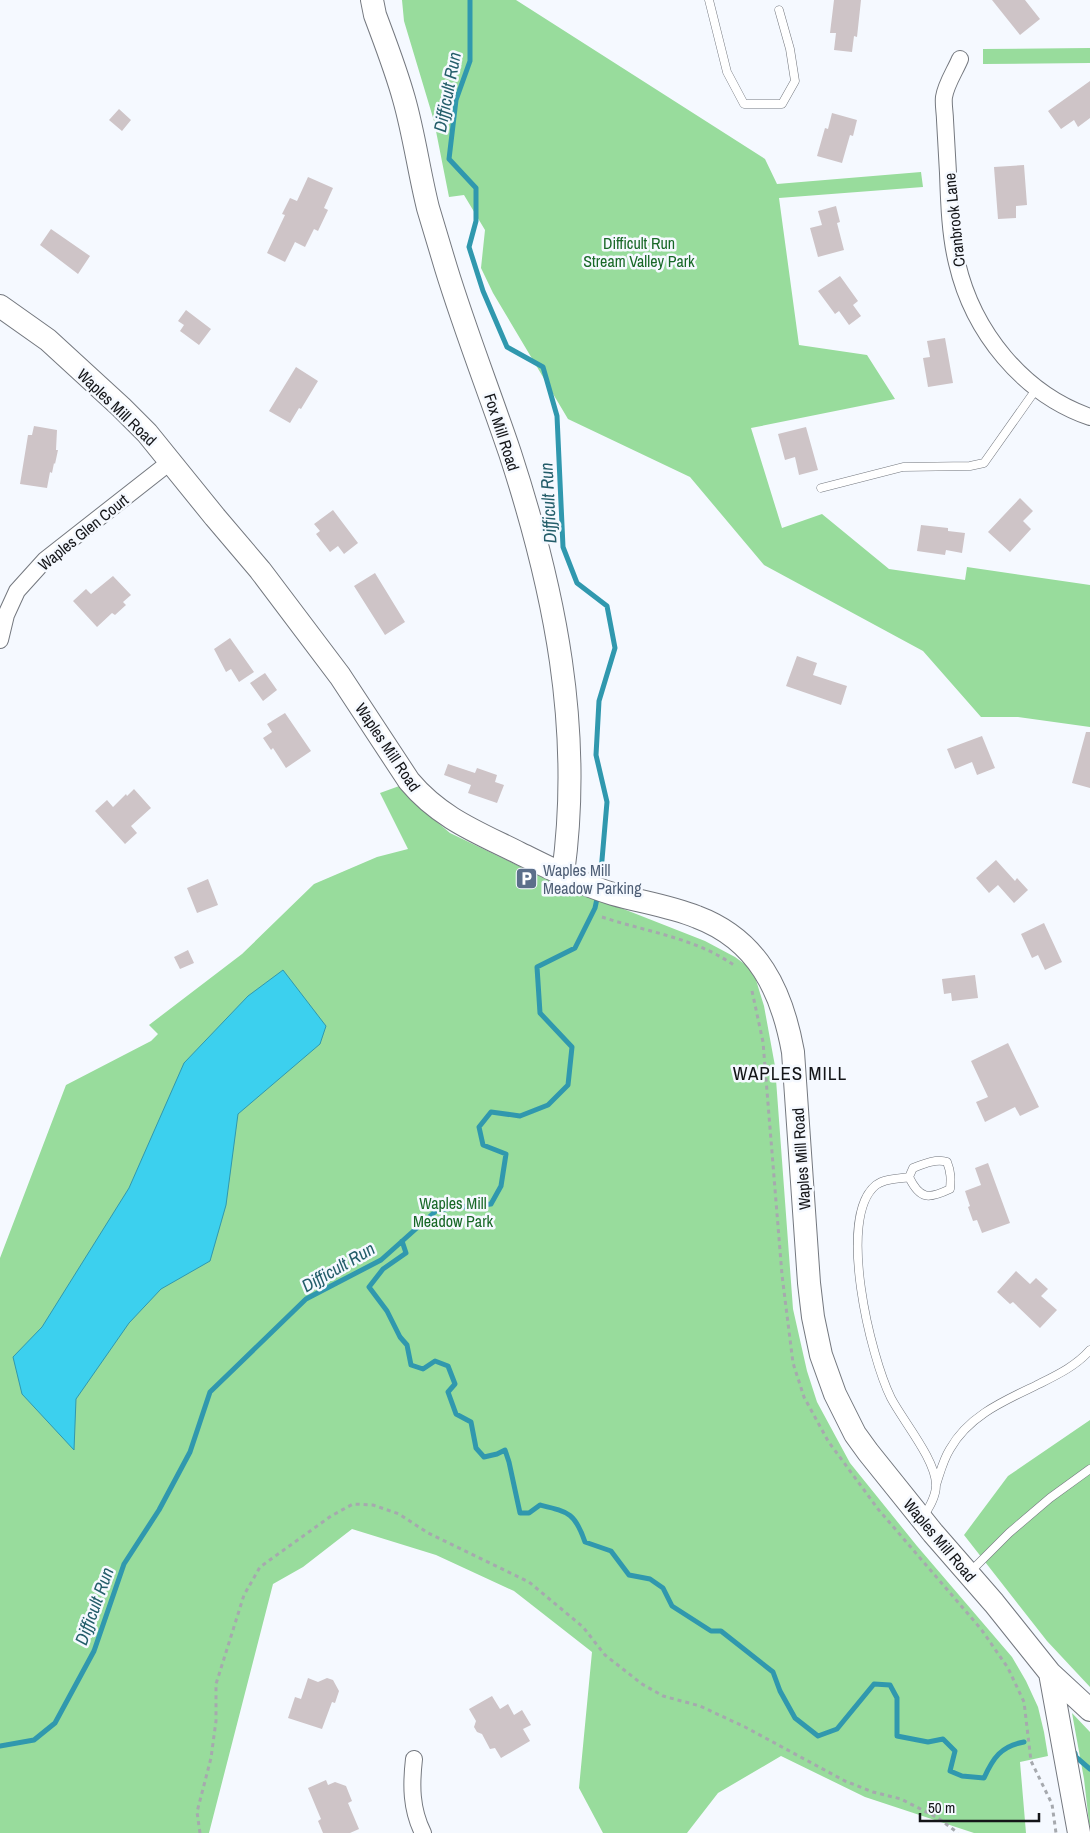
<svg xmlns="http://www.w3.org/2000/svg" width="1090" height="1833" viewBox="0 0 1090 1833" font-family="'Archivo Narrow',sans-serif">
  <rect width="100%" height="100%" fill="#f5f9ff"/>
  <path fill="#98dc9c" d="M402 0H516L765 159 777 184 921 172 923 187 779 198 799 345 867 355 895 399 751 428 782 528 822 514 889 569 965 580 967 567 1090 585V727L1018 717H981L923 651 764 565 690 477 568 419 493 293 481 268 485 230 464 195 449 197 434 121 404 21Z
    M1090 48V63L983 64V49Z
    M402 785 424 811 450 833 542 877 705 941 735 957 746 965 751 971 756 980 764 1006 775 1066 793 1309 807 1371 817 1402 850 1463 917 1546 1012 1657 1026 1681 1038 1707 1044 1732 1048 1756 1020 1762 1026 1833H974L865 1797 781 1756 718 1793 687 1833H603L579 1788 592 1652 514 1591 436 1555 352 1529 303 1567 273 1584 209 1833H0V1258L66 1085 151 1041 158 1034 149 1025 242 954 314 884 377 857 408 849 380 793Z
    M1090 1420V1687L1047 1641 964 1535 1008 1476Z
    M1072 1713 1090 1732V1831L1084 1779Z"/>
  <path fill="#3cd0ee" stroke="#3098ae" d="M283 970 326 1026 320 1044 238 1114 226 1205 210 1261 161 1289 129 1323 76 1399 74 1450 22 1394 13 1357 42 1327 129 1188 184 1063 248 996Z"/>
  <g fill="none" stroke-linecap="round" stroke-linejoin="round">
    <path stroke="#3098ae" stroke-width="5" d="M470 0V61L456 100 449 159 476 188V221L469 247 483 291 507 347 543 367 557 416 563 547 577 583 607 606 615 648 599 701 596 755 607 802 600 883
      M402 1241 406 1253 383 1269 369 1287 387 1311 400 1337 407 1345 411 1365 423 1369 435 1361 448 1366 455 1384 448 1392 456 1414 471 1422 476 1448 484 1457 497 1454 505 1450 509 1462 520 1513H529L540 1505C569 1512 575 1513 585 1542L611 1551 629 1575 650 1579 663 1588 672 1606 711 1631H721L773 1672 780 1691 795 1718 818 1736 837 1729 874 1684 890 1685 897 1698V1736L928 1742 943 1739 955 1751 950 1771 962 1776 984 1778C993 1758 1001 1746 1024 1742
      M0 1746 34 1740 55 1723 94 1651 124 1564 159 1510 190 1452 210 1392 306 1299 381 1260 437 1210 491 1204 501 1186 506 1154 483 1145 479 1127 491 1112 520 1116 548 1105 568 1085 572 1047 540 1013 537 967 575 948 595 908 598 894
      M1075 1753 1076 1757 1090 1769"/>
  </g>
  <path fill="#cec4c7" d="M834 0H861L857 37 854 36 852 52 834 50 836 33H830Z
    M992 0H1025L1040 19 1020 35Z
    M1090 81V118L1078 127 1074 120 1061 129 1048 111Z
    M119 109 131 120 122 131 109 120Z
    M832 113 857 120 853 136 850 135 842 163 817 156 825 128 828 129Z
    M1024 165 1027 205 1016 206V218L998 219 994 167Z
    M308 177 333 188 324 208 328 210 318 231 314 229 305 247 295 242 285 262 267 253 285 215 282 214 290 198 297 201Z
    M836 206 840 222 837 223 844 250 818 257 810 228 822 225 818 211Z
    M51 229 90 256 78 274 40 245Z
    M840 276 858 301 853 305 861 316 849 325 839 311 835 314 818 291Z
    M186 310 211 329 199 345 180 331 184 325 178 321Z
    M945 338 953 383 928 387 923 358 930 357 927 341Z
    M296 367 318 381 301 409 299 408 290 423 269 411Z
    M34 426 57 430 56 450H58L55 464 54 463 52 473 50 472 47 488 20 484 28 435H32Z
    M806 427 818 470 799 475 795 457 785 460 778 434Z
    M1020 498 1033 511 1023 521 1031 529 1010 552 988 532Z
    M333 510 358 543 344 554 338 546 330 552 316 534 320 531 314 524Z
    M921 525 948 528V531L965 533 962 553 946 550 945 555 917 551Z
    M375 573 405 622 385 635 354 586Z
    M113 576 131 595 123 602 126 605 115 615 112 613 97 627 73 601 86 589 91 594Z
    M230 638 254 672 239 682 231 669 226 672 214 649Z
    M797 656 817 663 813 675 847 686 841 705 786 686Z
    M265 673 277 690 263 701 250 683Z
    M285 713 311 751 286 768 273 748 271 750 263 738 272 732 267 724Z
    M1086 732H1090V788L1072 783Z
    M982 736 995 768 977 775 972 762 955 769 947 749Z
    M448 764 475 773 477 768 497 775 495 782 504 785 497 803 468 793 471 785 444 775Z
    M134 789 151 808 131 826 137 833 125 844 95 811 107 800 113 807 126 794 127 796Z
    M996 860 1015 881 1017 878 1028 890 1014 903 998 885 989 893 976 878Z
    M208 879 218 905 197 913 187 888Z
    M1044 923 1062 962 1045 970 1038 955 1032 958 1021 934Z
    M188 950 194 963 180 969 174 957Z
    M975 975 978 998 952 1001 951 993 944 994 942 979Z
    M1008 1043 1039 1107 1020 1116 1015 1107 985 1122 976 1102 988 1097 971 1061Z
    M988 1163 1010 1223 982 1233 977 1220 973 1221 968 1207 970 1206 965 1191 981 1185 975 1168Z
    M1016 1271 1030 1284 1036 1278 1048 1289 1041 1296 1057 1310 1040 1328 1013 1302 1010 1304 997 1292Z
    M308 1678 318 1682 327 1678 333 1680 339 1691 335 1703 332 1702 322 1729 288 1718 295 1697 301 1699Z
    M492 1696 500 1709 508 1704 514 1715 522 1710 531 1725 523 1729 530 1741 501 1758 495 1748 490 1749 482 1734 477 1732 474 1727 476 1721 469 1709Z
    M326 1780 328 1785 335 1782 346 1786 352 1801 348 1803 359 1829 350 1833H323L318 1821 321 1819 308 1788Z"/>
  <g fill="none" stroke-linecap="round" stroke-linejoin="round">
    <defs>
      <path id="lane" d="M709 0 727 72 744 104H782L795 81 790 49 779 10
        M821 488 903 467 970 466 984 463 1037 388
        M909 1177 913 1168C923 1164 937 1158 947 1162 951 1172 951 1179 950 1189 929 1199 920 1200 909 1177 899 1179 885 1178 876 1185 836 1217 871 1358 891 1398 903 1421 936 1460 936 1485 936 1497 929 1508 923 1517
        M936 1485C940 1473 943 1460 950 1449 969 1415 1006 1400 1039 1384 1057 1375 1076 1366 1090 1350
        M970 1572 1009 1533 1050 1498 1090 1469"/>
      <path id="street" d="M960 59C955 71 946 84 944 97 943 104 945 113 945 120 946 137 947 155 948 173 949 202 950 235 957 263 973 332 1023 394 1090 417
        M0 640 6 615 17 591 45 560 170 462
        M414 1759C411 1785 411 1809 423 1833"/>
      <path id="secondary" d="M372 0 375 15C385 42 396 70 404 99 414 134 419 172 428 208 434 228 440 248 446 268 465 330 489 391 510 453 555 591 583 729 563 874
        M0 306 48 340 121 407 147 433 215 517 260 570 340 676 409 781C440 818 477 832 519 853 550 868 580 884 613 894 641 902 670 906 697 917 758 940 782 991 793 1052L809 1283 813 1317 821 1355 835 1394 855 1434 868 1452 933 1533 994 1603 1050 1673 1079 1833
        M1050 1673 1090 1710"/>
    </defs>
    <use href="#lane" stroke="#74787f" stroke-width="9"/>
    <use href="#street" stroke="#74787f" stroke-width="18"/>
    <use href="#secondary" stroke="#74787f" stroke-width="24"/>
    <path stroke="#a6a9ae" stroke-width="3" stroke-dasharray="4 4" stroke-linecap="butt" d="M602 917C647 932 696 938 735 966
      M752 991 763 1042 782 1275 793 1363 804 1397 828 1441 878 1509 981 1629 1008 1668 1024 1702 1031 1761 1052 1804 1056 1833
      M200 1833 197 1812 211 1758 216 1721V1684L244 1595 260 1567 331 1516 353 1504 373 1505 399 1514 428 1533 529 1582 583 1627 605 1655 642 1684 663 1696 700 1706 745 1727 845 1781 873 1792 901 1799 938 1818 958 1833"/>
    <use href="#lane" stroke="#fff" stroke-width="8"/>
    <use href="#street" stroke="#fff" stroke-width="16"/>
    <use href="#secondary" stroke="#fff" stroke-width="22"/>
  </g>
  <defs>
    <symbol id="parking-square" viewBox="-11 -11 22 22"><rect x="-9" y="-9" width="18" height="18" rx="4" fill="#5c6f8a" stroke="#f5f9ff"/><path d="M-3.5-5.5H1a3.5 3.5 0 0 1 0 7H-1V5.5H-3.5ZM-1-3.4V-.6H.8a1.4 1.4 0 0 0 0-2.8Z" fill="#fff"/></symbol>
  </defs>
  <g fill-rule="evenodd">
    <use href="#parking-square" x="514" y="866" width="25" height="25"/>
  </g>
  <g text-anchor="middle" dominant-baseline="central" stroke-width="5" stroke-linejoin="round" paint-order="stroke">
    <g font-size="16" fill="#141518" stroke="#f5f9ff">
      <text transform="translate(954 220) rotate(-96)">Cranbrook Lane</text>
      <text transform="translate(117 407) rotate(44)">Waples Mill Road</text>
      <text transform="translate(502 432) rotate(72)">Fox Mill Road</text>
      <text transform="translate(83 532) rotate(-39)">Waples Glen Court</text>
      <text transform="translate(388 747) rotate(56)">Waples Mill Road</text>
      <text transform="translate(801 1159) rotate(-94)">Waples Mill Road</text>
      <text transform="translate(940 1540) rotate(50)">Waples Mill Road</text>
    </g>
    <g font-size="16" fill="#186827" stroke="#f5f9ff">
      <text x="639" y="243">Difficult Run<tspan x="639" dy="18">Stream Valley Park</tspan></text>
      <text x="453" y="1203">Waples Mill<tspan x="453" dy="18">Meadow Park</tspan></text>
    </g>
    <g font-size="16" fill="#4e5e75" stroke="#f5f9ff" text-anchor="start">
      <text x="543" y="870">Waples Mill<tspan x="543" dy="18">Meadow Parking</tspan></text>
    </g>
    <g font-size="18" font-style="italic" fill="#235d6a" stroke="#f5f9ff">
      <text transform="translate(447 92) rotate(-79)">Difficult Run</text>
      <text transform="translate(548 503) rotate(-93)">Difficult Run</text>
      <text transform="translate(338 1267) rotate(-30)">Difficult Run</text>
      <text transform="translate(94 1606) rotate(-70)">Difficult Run</text>
    </g>
    <g font-size="19" letter-spacing="1" fill="#141518" stroke="#f5f9ff">
      <text x="790" y="1073">WAPLES MILL</text>
    </g>
  </g>
  <path d="M920 1813v8h119v-8" fill="none" stroke="#141518" stroke-width="2.5"/>
  <text x="928" y="1813" font-size="15" fill="#141518" stroke="#f5f9ff" stroke-width="4" paint-order="stroke">50 m</text>
</svg>
